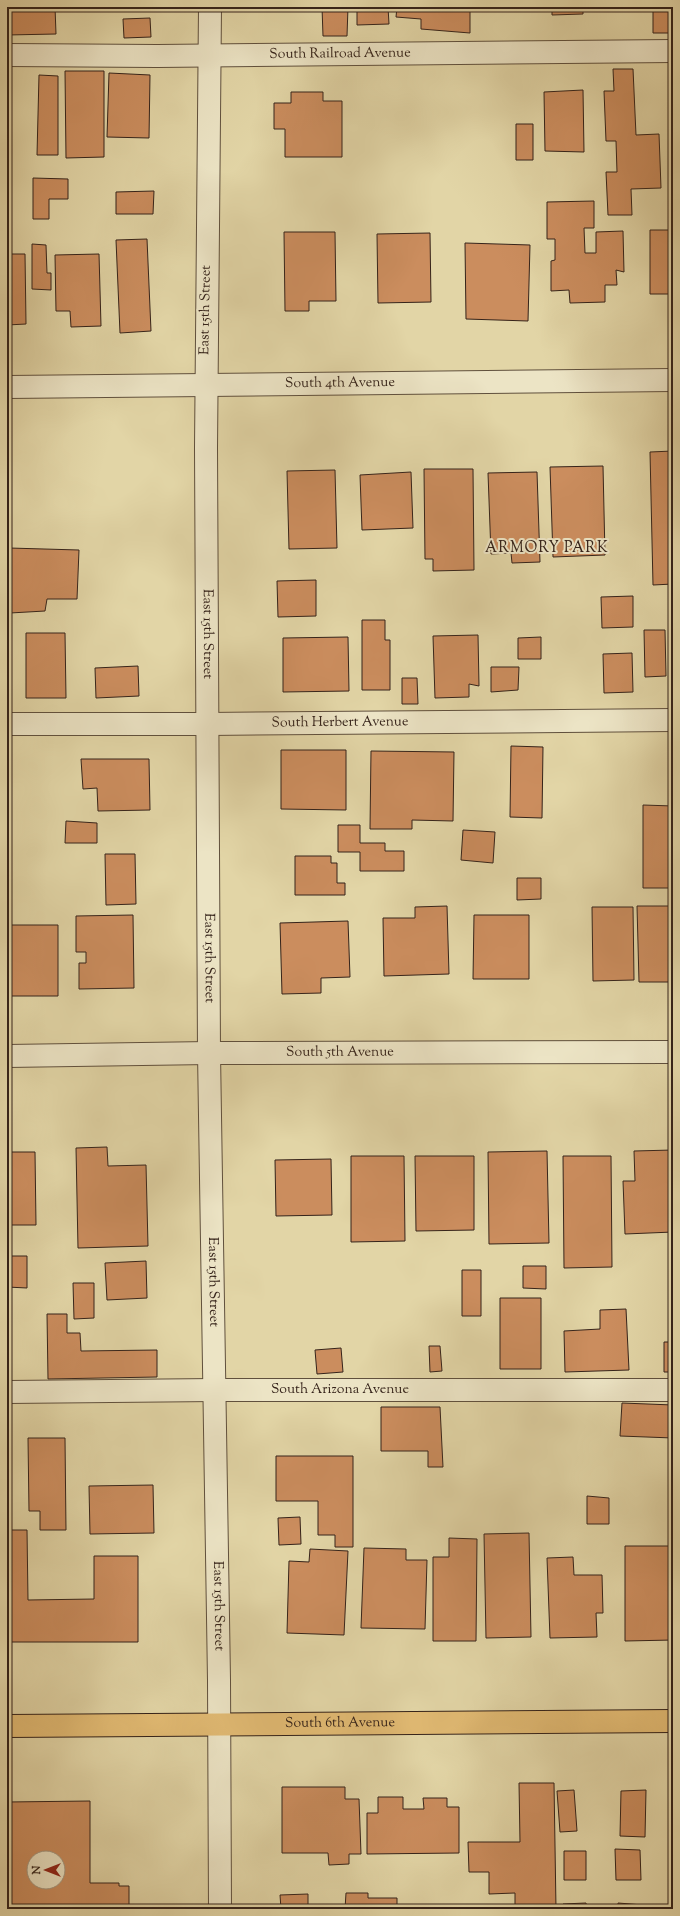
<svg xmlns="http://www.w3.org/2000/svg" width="680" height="1916" viewBox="0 0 680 1916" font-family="'Sorts Mill Goudy',serif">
  <rect width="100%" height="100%" fill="#e2d5a6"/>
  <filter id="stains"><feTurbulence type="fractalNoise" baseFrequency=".005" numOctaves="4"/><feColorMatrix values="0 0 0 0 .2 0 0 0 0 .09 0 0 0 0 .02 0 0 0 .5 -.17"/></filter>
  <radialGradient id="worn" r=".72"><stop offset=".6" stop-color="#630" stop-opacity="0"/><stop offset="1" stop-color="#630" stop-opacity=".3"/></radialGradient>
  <path fill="#cb8d5e" stroke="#35231a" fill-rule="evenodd" d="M7 7H55L56 34 7 35Z
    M322 7H348L347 36H323Z
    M357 7H388L389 24 357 25Z
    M397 7H470V33L421 29V19L396 17Z
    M552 7H583V14L552 15Z
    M653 10H673V33H653Z
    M150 18 151 37 124 38 123 19Z
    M613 69H633L636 135 659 134 661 188 631 189 632 215H608L606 172H617L616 141H606L604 91H614Z
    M65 71H104V157L66 158Z
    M109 73 150 75 149 138 107 137Z
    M39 75 58 76V155H37Z
    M7 78H11L9 154H7Z
    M583 90 584 152 545 151 544 92Z
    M291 92H323V101H342V157H285V129H274V103H291Z
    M516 124H533V160H516Z
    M33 178 68 179V199H49V219H33Z
    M154 191 153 214H116V192Z
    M594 201V228H584L585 253H596V232L623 231 624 272 616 270 617 285H605V302L570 303 569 290 551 291V261L555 260V239H547V202Z
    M650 230H673V294H650Z
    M284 232H335L336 301H309V311H285Z
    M430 233 431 302 378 303 377 234Z
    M147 239 151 331 120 333 116 240Z
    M465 243 530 245 528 321 466 319Z
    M32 244 46 245 47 273H51V290L32 289Z
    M7 254H25L26 324 7 325Z
    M99 254 101 326 71 327 70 311H56L55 255Z
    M673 451V584L653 585 650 452Z
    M603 466 605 555 553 557 550 467Z
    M424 469H473L474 570 433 571V559H425Z
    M335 470 337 548 289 549 287 471Z
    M411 472 413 528 362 530 360 475Z
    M537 472 540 562 512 563 511 553 491 554 488 473Z
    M9 548 79 550 77 599H47L45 611 10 613Z
    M316 580V616L278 617 277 581Z
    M633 596V627L602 628 601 597Z
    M362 620H385V640H390V690H362Z
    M644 630H665L666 676 645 677Z
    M26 633H65L66 698H26Z
    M478 635 479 686 469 684V697L435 698 433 636Z
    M348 637 349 691 283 692V638Z
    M541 637V659H518V638Z
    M632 653 633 692 604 693 603 654Z
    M138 666 139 696 96 698 95 668Z
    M491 667H519L518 690 491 692Z
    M402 678H417L418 704H402Z
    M511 746 543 747 542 818 510 817Z
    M281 750H346V810L281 809Z
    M371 751 454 752 453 821 412 820V829H370Z
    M81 759H149L150 810 98 811 97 788 83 789Z
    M643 805 673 806V888H643Z
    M66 821 97 823V843H65Z
    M338 825H360V843H385V851H404V871H360V852H338Z
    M463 830 495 832 493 863 461 860Z
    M105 854H135L136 904 106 905Z
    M295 856H331V863H337V883H345V895H295Z
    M517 878H541V899L517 900Z
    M447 906 449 974 384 976 383 918H415V907Z
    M637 906H673V982H639Z
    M592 907H633L634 980 593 981Z
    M133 915 134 988 79 989V963H86V952H76V916Z
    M474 915H529V979H473Z
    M348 921 350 977 321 978V993L282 994 280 923Z
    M7 925H58V996H7Z
    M107 1147 108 1166 146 1165 148 1246 78 1248 76 1148Z
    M673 1150V1232L625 1234 623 1181H635L634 1151Z
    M547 1151 549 1243 489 1244 488 1152Z
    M7 1152H35L36 1225H7Z
    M351 1156H404L405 1241 351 1242Z
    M415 1156H474V1230L416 1231Z
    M563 1156H611L612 1267 564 1268Z
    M331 1159 332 1215 276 1216 275 1160Z
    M7 1256H27V1288L7 1287Z
    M146 1261 147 1298 107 1300 105 1263Z
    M523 1266H546V1289L523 1288Z
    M462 1270H481V1316H462Z
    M73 1283H94V1318L74 1319Z
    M500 1298H541V1369H500Z
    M626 1309 629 1370 565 1372 564 1331 600 1329V1310Z
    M47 1314H67V1333H80L81 1351 157 1350V1377L48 1379Z
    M664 1342H673V1372H664Z
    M429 1346H440L442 1371 430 1372Z
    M341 1348 343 1372 317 1374 315 1350Z
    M622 1403 673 1405V1438L620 1436Z
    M381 1407H440L443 1467H428V1451H381Z
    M28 1438H65L66 1530H40V1511H29Z
    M276 1456H353V1547H335V1535H318V1501H276Z
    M153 1485 154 1533 90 1534 89 1486Z
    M587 1496 609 1498V1524H587Z
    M300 1517 301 1544 279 1545 278 1518Z
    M7 1530H27L28 1600 94 1599V1556H138V1642H11V1657H7Z
    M529 1533 531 1637 486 1638 484 1534Z
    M449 1538 477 1539 476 1641H433V1557H449Z
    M625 1546H673V1640L625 1641Z
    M364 1548 406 1549V1560H427L425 1629 361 1628Z
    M310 1549 348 1551 344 1635 287 1633 289 1561 309 1562Z
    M573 1557 574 1575H602L603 1613H596L597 1637 550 1638 547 1558Z
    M519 1783H554L556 1909H515V1893L489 1894V1872H469L468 1842H520Z
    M282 1787H345V1799H359L361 1854H349V1864L329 1865 328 1853H282Z
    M574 1790 577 1831 560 1832 557 1791Z
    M646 1790 645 1837 620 1836 621 1791Z
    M378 1797H403V1809H424L423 1798H447V1807H459V1853L367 1854V1813H378Z
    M90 1801V1883H119V1886H129V1909H7V1802ZM34 1858H58V1882H34Z
    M615 1849 640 1850 641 1880H616Z
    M564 1851H586V1880H564Z
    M346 1893H368V1898H397V1909H345Z
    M308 1894V1909H281L280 1895Z
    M586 1903 587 1909H563V1904Z
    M618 1903 643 1905V1909H618Z"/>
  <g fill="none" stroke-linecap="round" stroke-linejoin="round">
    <defs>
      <g id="minor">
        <path id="s1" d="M210 7 206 448 209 1053 219 1680 220 1909"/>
        <path id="s2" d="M7 55 157 56 673 51"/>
        <path id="s3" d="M7 387 673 380"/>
        <path id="s4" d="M7 724H208L673 720"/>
        <path id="s5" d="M7 1056 209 1053 673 1052"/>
        <path id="s6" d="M7 1392 215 1390H673"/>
      </g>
      <g id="major">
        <path id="s7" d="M7 1726 673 1721"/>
      </g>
    </defs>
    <use href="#minor" stroke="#60503d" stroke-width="24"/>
    <use href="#major" stroke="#35231a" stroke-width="24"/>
    <use href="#minor" stroke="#ece4c5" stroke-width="22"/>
    <use href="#major" stroke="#e1ba73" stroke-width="22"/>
  </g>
  <g text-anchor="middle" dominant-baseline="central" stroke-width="4" stroke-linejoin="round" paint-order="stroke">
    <g font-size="14" fill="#35231a" stroke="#ece4c5">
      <text stroke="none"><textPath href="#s2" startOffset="333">South Railroad Avenue</textPath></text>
      <text transform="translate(206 310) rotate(-89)">East 15th Street</text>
      <text stroke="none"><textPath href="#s3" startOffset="333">South 4th Avenue</textPath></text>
      <text stroke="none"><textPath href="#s1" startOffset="627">East 15th Street</textPath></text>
      <text stroke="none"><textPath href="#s4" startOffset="333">South Herbert Avenue</textPath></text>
      <text stroke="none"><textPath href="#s1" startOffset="951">East 15th Street</textPath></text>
      <text stroke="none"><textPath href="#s5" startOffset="333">South 5th Avenue</textPath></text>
      <text stroke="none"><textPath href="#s1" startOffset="1275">East 15th Street</textPath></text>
      <text stroke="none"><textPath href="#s6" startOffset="333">South Arizona Avenue</textPath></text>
      <text stroke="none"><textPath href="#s1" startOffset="1599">East 15th Street</textPath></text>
      <text stroke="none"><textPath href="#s7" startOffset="333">South 6th Avenue</textPath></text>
    </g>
    <g font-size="15" letter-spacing="1" fill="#35231a" stroke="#ece4c5">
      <text x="547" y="548">ARMORY PARK</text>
    </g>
  </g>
  <rect width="680" height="1916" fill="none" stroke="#e2d5a6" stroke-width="24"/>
  <rect x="8" y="8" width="664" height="1900" fill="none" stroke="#35231a" stroke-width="2"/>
  <rect x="12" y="12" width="656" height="1892" fill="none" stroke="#35231a"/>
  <g transform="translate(46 1870) rotate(270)"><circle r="19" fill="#ece4c5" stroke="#a39781"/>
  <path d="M0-3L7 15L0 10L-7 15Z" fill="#8f2418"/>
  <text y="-6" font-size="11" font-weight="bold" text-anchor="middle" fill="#35231a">N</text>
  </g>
  <rect width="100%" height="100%" filter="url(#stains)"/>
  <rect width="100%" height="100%" fill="url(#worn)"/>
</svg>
